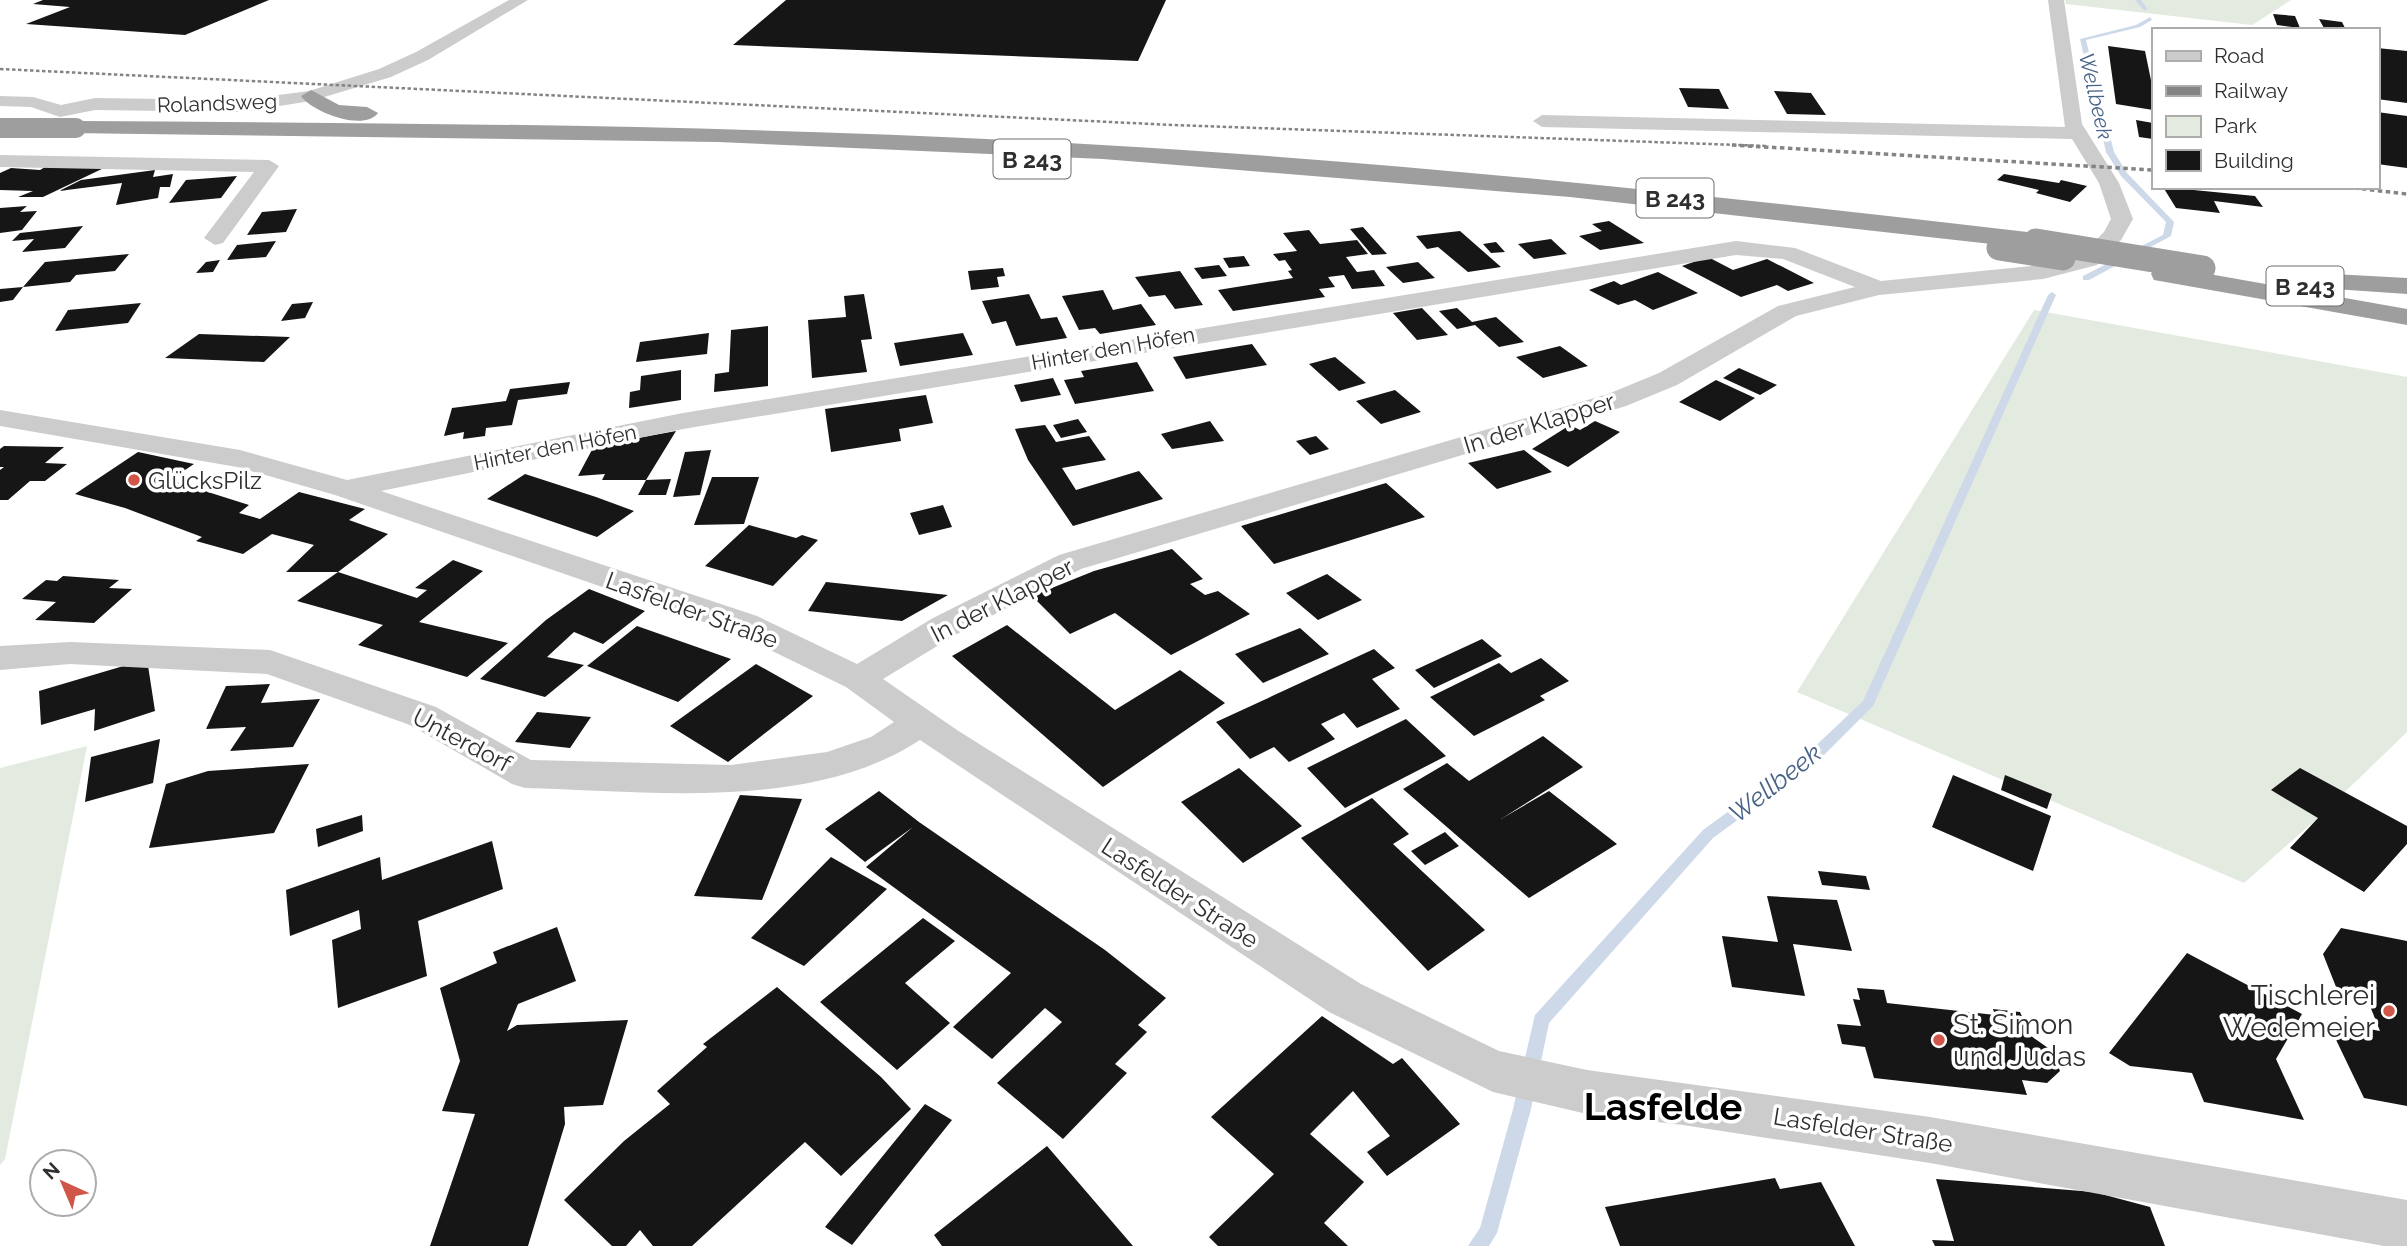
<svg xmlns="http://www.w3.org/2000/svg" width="2407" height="1246" viewBox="0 0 2407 1246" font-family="Raleway,sans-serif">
  <rect width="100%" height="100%" fill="#fff"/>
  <path fill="#e3eadf" d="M2065 0H2291L2252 25 2066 4Z
    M2034 310 2407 377V732L2318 818 2244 883 1797 692Z
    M87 746 5 1159 0 1165V768Z"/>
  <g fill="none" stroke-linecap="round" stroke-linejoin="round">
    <path fill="#cdd9e8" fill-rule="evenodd" d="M2135 0H2141L2148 10H2144Z
      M2150 17 2152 20 2140 27 2086 40 2114 152 2127 173 2174 222 2171 236 2089 280H2083V276L2163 235 2166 222 2121 176 2106 152 2080 39 2136 25Z
      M2052 292 2056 295 1873 706 1817 762 1713 838 1549 1023 1531 1109 1497 1233 1489 1246H1468L1480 1228 1513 1109 1535 1015 1703 830 1807 754 1863 701 2048 295Z"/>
  </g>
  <path fill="#161616" d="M43 0H269L185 35 26 24 70 7 33 4Z
    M786 0H1166L1138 61 733 45Z
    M2273 14 2295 16 2300 28 2277 25Z
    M2319 19 2342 22 2346 30H2325Z
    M2108 46 2145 51 2153 90V110L2116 104Z
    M2377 48 2407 51V103L2377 99Z
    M1679 88 1719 89 1729 109 1688 107Z
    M1774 91 1811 93 1826 115 1787 114Z
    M2377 112 2407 116V168L2377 164Z
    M2136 120 2153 123V139L2139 137Z
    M45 167H106L43 197H18L33 191 0 190V173L11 168 40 170Z
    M155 170 153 177 173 174 170 187H160L158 198 116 205 122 183 59 191 81 180Z
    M2004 174 2059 183 2061 180 2087 186 2070 202 2036 193 2039 190 1997 180Z
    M237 176 221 198 169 203 186 180Z
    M2163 187 2255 196 2263 207 2214 201 2220 213 2176 208Z
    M27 206 20 212 37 211 22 230 0 233V208Z
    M297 209 286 232 247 235 262 212Z
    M1609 221 1644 243 1600 250 1579 236 1602 231 1592 224Z
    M83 226 65 248 22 252 34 239 12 241 20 233Z
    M1363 227 1387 254 1372 255 1350 229Z
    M1309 230 1320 244 1357 240 1368 254 1346 257 1357 272 1374 270 1385 286 1352 289 1344 275 1328 277 1335 287 1319 289 1325 297 1233 311 1218 290 1293 278 1288 271 1292 270 1285 260 1279 261 1273 254 1297 251 1283 233Z
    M1460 231 1501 267 1468 272 1438 247 1427 249 1416 236Z
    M1551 239 1567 254 1534 259 1518 244Z
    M276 241 266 257 227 260 237 245Z
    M1496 242 1505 252 1491 253 1483 244Z
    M129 254 115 271 76 275 70 282 23 287 13 300 0 302V289L23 287 45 262Z
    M1244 256 1250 266 1229 268 1223 258Z
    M1708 257 1733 270 1767 259 1814 283 1788 291 1777 285 1741 297 1682 266Z
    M220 260 213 272 196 273 206 262Z
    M1418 262 1435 278 1403 283 1386 267Z
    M1219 265 1227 276 1202 279 1194 268Z
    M1003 268 1005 276 997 277 999 287 971 290 968 271Z
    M1180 271 1203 305 1175 309 1165 295 1149 297 1135 277Z
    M1658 272 1698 293 1653 310 1635 300 1618 305 1589 290 1614 281 1621 285Z
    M1103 290 1113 310 1141 304 1156 325 1100 334 1095 328 1079 330 1062 296Z
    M864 294 872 339 861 340 867 372 812 378 808 320 846 317 844 296Z
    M1029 294 1041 319 1057 317 1067 338 1016 346 1006 321 992 324 982 301Z
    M313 302 305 318 281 321 292 304Z
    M141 303 128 323 55 331 68 310Z
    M1422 308 1448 335 1417 340 1393 313Z
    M1457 308 1472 322 1496 317 1524 342 1499 347 1475 325 1457 329 1439 311Z
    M768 326V386L714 392 715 374 729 372 731 330Z
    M709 333 707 354 636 362 640 342Z
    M963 333 973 355 900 366 894 343Z
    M199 334 290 337 264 362 165 358Z
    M1252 344 1267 365 1186 379 1173 357Z
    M1560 346 1588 366 1543 378 1516 357Z
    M1335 357 1366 383 1339 391 1309 364Z
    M1137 362 1154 391 1075 404 1064 380 1084 377 1081 371Z
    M1739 368 1777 385 1760 395 1723 378Z
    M681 370V400L629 408 630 392 640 390 641 376Z
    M1053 378 1061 395 1021 402 1014 385Z
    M1716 380 1755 398 1720 421 1679 402Z
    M570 382 567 394 518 400 512 425 486 428 485 436 463 439 464 432 444 436 452 408 506 401 510 389Z
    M1395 390 1421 412 1381 424 1356 401Z
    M926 395 933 423 899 429 901 441 831 452 825 409Z
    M1078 419 1087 432 1061 438 1053 425Z
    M1210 421 1224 441 1172 449 1161 434Z
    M1595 421 1620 432 1568 467 1532 449 1570 425 1580 430Z
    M1045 425 1056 442 1089 436 1106 460 1062 468 1076 490 1139 471 1163 499 1073 526 1028 460 1015 429Z
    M676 431 646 480H602L605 474 578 476 594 446Z
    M1316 436 1329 449 1310 455 1296 441Z
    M4 446 64 447 45 463 67 464 45 481H30L8 500H0V470L4 467H0V449Z
    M711 450 700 495 673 497 685 452Z
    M1524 450 1552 472 1497 489 1468 463Z
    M138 452 194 464 170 480 249 505 239 513 260 519 299 492 365 509 349 520 388 534 338 572H286L314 545 272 534 243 554 196 541 202 537 125 508 75 494Z
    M525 474 596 497 634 511 597 537 487 499Z
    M712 477H759L744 524 694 525Z
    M671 479 666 495H638L646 480Z
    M1386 483 1425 517 1274 564 1241 526Z
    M943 505 952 527 919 535 910 513Z
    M749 525 796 538 802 535 818 540 773 586 705 566Z
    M1172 549 1203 579 1190 584 1205 595 1218 591 1250 614 1171 655 1115 613 1070 634 1032 596 1094 571Z
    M453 560 483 571 419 622 508 643 467 677 358 645 383 625 297 601 338 572 417 598 427 590 415 588Z
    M1327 574 1362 600 1318 620 1286 593Z
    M63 576 119 580 109 588 132 589 94 623 35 620 56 602 22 599 46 580 57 581Z
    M826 582 948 595 902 621 808 611Z
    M589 589 645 611 603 644 574 632 547 657 584 665 545 697 480 679 546 620Z
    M1007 625 1115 710 1180 670 1225 703 1103 787 952 656Z
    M637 626 731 659 678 702 587 666Z
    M1300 628 1329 654 1263 683 1235 654Z
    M1482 639 1502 656 1434 688 1415 670Z
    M1374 649 1395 668 1372 679 1400 709 1357 728 1344 713 1321 724 1335 739 1289 762 1274 747 1250 759 1216 722Z
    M1541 658 1569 681 1540 696 1545 700 1474 736 1430 697 1499 663 1511 673Z
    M147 659 155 711 94 731 95 709 41 725 39 691Z
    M756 664 813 696 728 762 670 726Z
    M270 684 261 703 320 699 293 747 230 751 246 727 206 729 226 686Z
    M537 712 591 717 570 748 515 742Z
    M1406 719 1446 756 1345 808 1307 768Z
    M1543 736 1583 767 1501 819 1549 791 1617 844 1529 898 1403 789 1447 763 1469 781Z
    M160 739 153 783 85 802 91 757Z
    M309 764 274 833 149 848 166 784 208 771Z
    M1239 768 1302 826 1243 863 1181 802Z
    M2300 768 2407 826V844L2364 892 2290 848 2318 818 2271 790Z
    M1953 775 2051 816 2033 871 1932 827Z
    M2005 775 2052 794 2047 809 2001 790Z
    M879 791 919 822 1105 950 1166 998 1138 1025 1147 1032 1115 1064 1127 1073 1063 1139 997 1083 1062 1022 1045 1008 992 1059 953 1027 1011 973 866 867 913 827 865 862 825 829Z
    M740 795 802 799 762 900 694 896Z
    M1372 798 1409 834 1393 844 1485 930 1428 971 1301 838Z
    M362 815 363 831 318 847 316 829Z
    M1445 832 1459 846 1425 865 1411 851Z
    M492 841 503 889 418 921 427 976 338 1008 332 940 361 929 359 910 290 936 286 890 380 857 382 880Z
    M831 857 887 889 804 966 751 938Z
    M1818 871 1866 876 1870 890 1822 885Z
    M1767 896 1837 900 1852 951 1793 944 1805 996 1732 987 1722 936 1778 942Z
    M923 918 955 941 905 983 950 1023 897 1070 820 1002Z
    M557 927 576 981 518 1004 507 1031 517 1025 628 1020 603 1105 564 1107 565 1124 528 1246H430L475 1114 442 1111 460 1061 440 988 497 963 493 952Z
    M2341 928 2407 941V1106L2364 1098 2327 1021 2380 1031 2368 1001 2340 997 2323 954Z
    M2187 953 2302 1014 2276 1059 2304 1120 2204 1102 2192 1073 2130 1066 2109 1053Z
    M777 987 881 1077 911 1109 841 1176 805 1142 692 1246H653L640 1230 626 1246H612L564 1200 624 1141 670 1104 657 1091 707 1047 703 1044Z
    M1857 988 1884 990 1887 1003 1995 1015 1993 1009 2020 1012 2031 1036 2051 1050 2060 1071 2047 1083 2022 1080 2027 1095 1874 1078 1865 1047 1842 1044 1837 1024 1861 1026 1853 999 1860 1000Z
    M1322 1016 1393 1064 1402 1058 1460 1124 1387 1176 1367 1152 1390 1136 1353 1091 1310 1134 1364 1182 1324 1223 1348 1246H1218L1209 1237 1274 1174 1211 1117Z
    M925 1104 952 1120 852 1245 825 1227Z
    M1047 1146 1133 1246H942L934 1235Z
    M1775 1178 1780 1189 1821 1182 1855 1246H1620L1605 1207Z
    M1936 1179 2094 1192 2150 1207 2165 1246H1935L1932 1240 1954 1241Z"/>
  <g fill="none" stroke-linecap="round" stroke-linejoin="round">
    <path fill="#ccc" fill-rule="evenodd" d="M509 0H528L428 60 391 77 311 101 241 112 95 110 60 117 31 107 0 106V96L33 97 61 105 95 98 241 100 309 91 379 69 416 52Z
      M2048 0H2064L2082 124 2119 183 2133 219 2121 240 2097 265 2043 279 1879 295 1796 316 1677 385 1626 406 1081 569 957 634 883 679 957 730 1361 984 1499 1051 1587 1070 1930 1117 2407 1200V1246H2384L1930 1163 1683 1125 1587 1114 1493 1092 1329 1012 920 740C810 812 650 791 525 788L512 784 410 725 267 674 70 664 0 670V646L70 642 270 650 436 707 531 760 731 765 827 752 871 737 894 722 846 687 733 632 335 495 237 467 0 426V410L240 450 347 480 683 413 1736 241 1795 248 1881 281 2042 265 2081 255 2104 232 2111 219 2099 183 2072 139 1542 127 1533 121 1542 115 2065 127ZM1736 255 1783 259 1855 287 1778 306 1659 373 1608 394 1059 555 933 618 857 664 757 616 381 491 683 429Z
      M0 155 269 160 279 166 223 243 215 245 204 238 254 172 0 167Z"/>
    <path fill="#9e9e9e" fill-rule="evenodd" d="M311 90 339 105 367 107 378 113C364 132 312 112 301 96Z
      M76 121C418 123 761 125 1102 145 1415 163 1725 197 2036 233L2045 236 2049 241 2045 246 2036 249 1570 197 1103 159 718 142 68 133 65 128 68 123Z
      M2164 266 2407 309V325L2154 280 2151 274 2154 268Z
      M2315 273 2407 278V294L2305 287 2301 281 2305 275Z"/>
    <path stroke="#848484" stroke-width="2.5" stroke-dasharray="3.5 2.5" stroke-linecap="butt" d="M0 69 1173 125 1766 146"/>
    <path stroke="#848484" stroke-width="3.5" stroke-dasharray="4.5 3.5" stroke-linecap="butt" d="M1732 145 2153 170
      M2346 187 2407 194"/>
    <path stroke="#9e9e9e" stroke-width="20" d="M0 128H76"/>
    <path stroke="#9e9e9e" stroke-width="25" d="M2036 241 2203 268
      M1999 248 2063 258"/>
  </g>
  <g fill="#cf5648" stroke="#fff" stroke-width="2.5">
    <circle cx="134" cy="480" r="7"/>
    <circle cx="2389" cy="1011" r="7"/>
    <circle cx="1939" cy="1040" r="7"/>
  </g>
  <g text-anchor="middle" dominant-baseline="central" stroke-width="7" stroke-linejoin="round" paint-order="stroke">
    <g font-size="21" font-style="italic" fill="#476387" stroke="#fff">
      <text transform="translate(2096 96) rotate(77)">Wellbeek</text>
    </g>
    <g font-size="21" fill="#2f2f2f" stroke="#fff">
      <text transform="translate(217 103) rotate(-2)">Rolandsweg</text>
      <text transform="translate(1113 348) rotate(-10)">Hinter den Höfen</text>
      <text transform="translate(555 447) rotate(-11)">Hinter den Höfen</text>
    </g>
    <g fill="#fff" stroke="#6d6d6d" stroke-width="2">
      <rect x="993.5" y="139.5" width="77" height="39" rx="5"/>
      <rect x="1636.5" y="178.5" width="77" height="39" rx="5"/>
      <rect x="2266.5" y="266.5" width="77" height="39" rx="5"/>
    </g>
    <g font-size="23" font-weight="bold" fill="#2f2f2f">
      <text x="1032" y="159">B 243</text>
      <text x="1675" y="198">B 243</text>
      <text x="2305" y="286">B 243</text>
    </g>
    <g font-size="24" fill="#2f2f2f" stroke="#fff">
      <text transform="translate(1539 423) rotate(-17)">In der Klapper</text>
      <text transform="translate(1002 600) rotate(-27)">In der Klapper</text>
      <text transform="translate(692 610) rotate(20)">Lasfelder Straße</text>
      <text transform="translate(462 740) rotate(28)">Unterdorf</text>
      <text transform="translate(1180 893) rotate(33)">Lasfelder Straße</text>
      <text transform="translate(1863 1130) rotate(9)">Lasfelder Straße</text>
    </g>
    <g font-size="24" fill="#2f2f2f" stroke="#fff" text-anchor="start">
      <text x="148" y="480">GlücksPilz</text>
    </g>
    <g font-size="26" font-style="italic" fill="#476387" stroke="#fff">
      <text transform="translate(1775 783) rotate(-38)">Wellbeek</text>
    </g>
    <g font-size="28" fill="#2f2f2f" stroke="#fff" text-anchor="end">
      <text x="2375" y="995">Tischlerei<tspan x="2375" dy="32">Wedemeier</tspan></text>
      <text x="1953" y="1024" text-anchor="start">St. Simon<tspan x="1953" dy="32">und Judas</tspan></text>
    </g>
    <g font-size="38" font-weight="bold" fill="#000" stroke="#fff">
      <text x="1663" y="1106">Lasfelde</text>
    </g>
  </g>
  <rect x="2152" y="28" width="228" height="161" fill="#ffffff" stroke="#acacac" stroke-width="2"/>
  <rect x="2166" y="51" width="35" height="10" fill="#cccccc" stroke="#acacac" stroke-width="2"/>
  <text x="2214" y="63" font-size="21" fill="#2f2f2f">Road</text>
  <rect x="2166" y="86" width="35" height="10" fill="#848484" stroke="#acacac" stroke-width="2"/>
  <text x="2214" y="98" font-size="21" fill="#2f2f2f">Railway</text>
  <rect x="2166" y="116" width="35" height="21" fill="#e3eadf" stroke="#acacac" stroke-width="2"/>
  <text x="2214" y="133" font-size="21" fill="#2f2f2f">Park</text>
  <rect x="2166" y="150" width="35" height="21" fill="#161616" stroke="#acacac" stroke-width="2"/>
  <text x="2214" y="168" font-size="21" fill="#2f2f2f">Building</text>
  <g transform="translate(63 1183) rotate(316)"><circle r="33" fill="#ffffff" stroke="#acacac" stroke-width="2"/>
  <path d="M0-5L12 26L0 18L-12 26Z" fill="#cf5648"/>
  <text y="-10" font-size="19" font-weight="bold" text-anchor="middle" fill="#2f2f2f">N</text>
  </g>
</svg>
